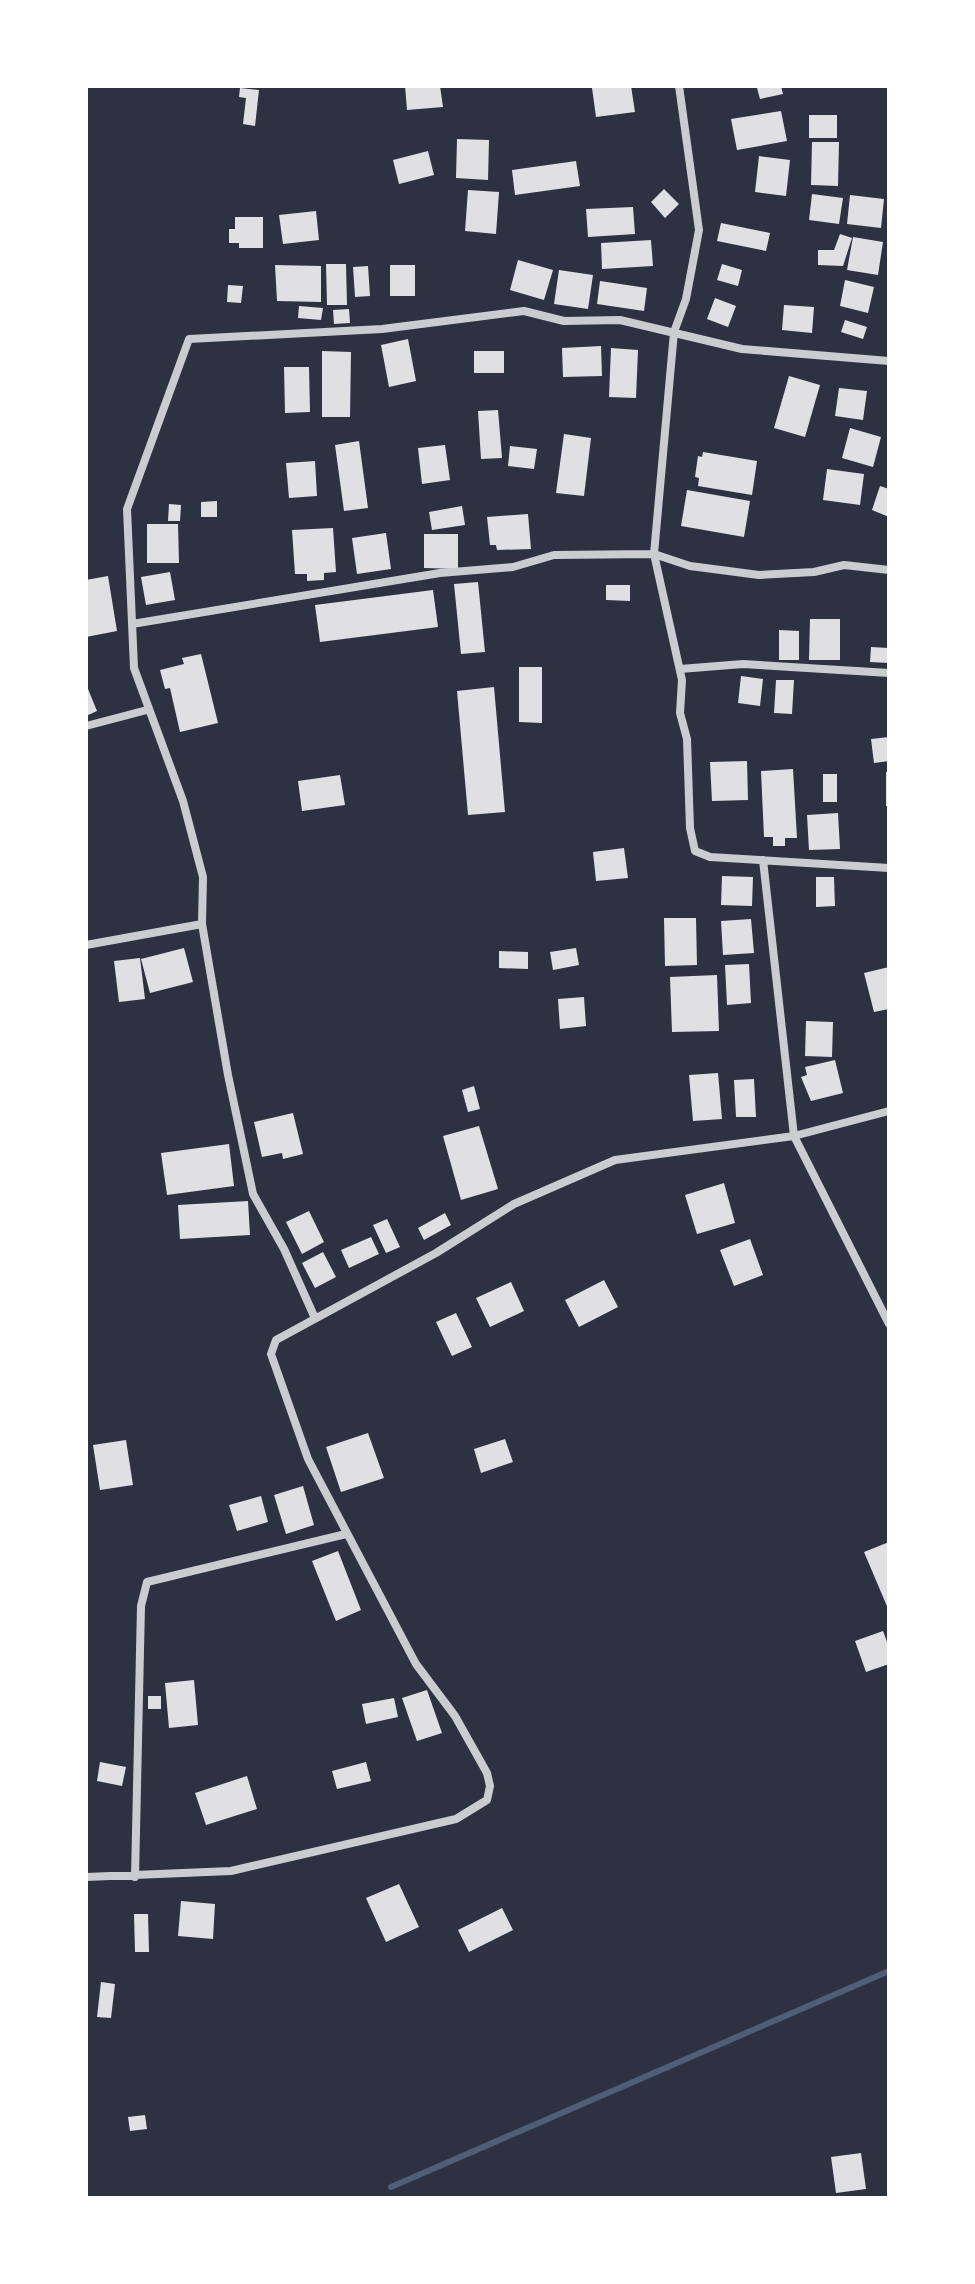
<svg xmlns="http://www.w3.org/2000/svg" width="975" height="2284" viewBox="0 0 975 2284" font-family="Montserrat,sans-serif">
  <rect width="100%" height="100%" fill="#2d3142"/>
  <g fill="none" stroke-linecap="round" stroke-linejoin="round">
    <path stroke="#4f5d75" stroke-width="6" d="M391 2187 889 1971"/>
  </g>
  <path fill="#e0e0e3" d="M405 86H440L443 107 407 110Z
    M608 86H631L635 112 596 117 592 88Z
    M781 86 783 94 760 99 757 88Z
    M240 88 259 90 255 126 243 124 246 98 239 97Z
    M781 111 787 141 737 150 731 119Z
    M809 115H837V138H809Z
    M457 139 489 140 488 180 456 178Z
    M812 142H839L838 186 811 185Z
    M428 151 434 175 399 184 393 160Z
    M759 156 790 160 786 196 755 192Z
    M576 161 580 186 515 195 512 170Z
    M664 189 679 204 665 218 651 202Z
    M468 190 499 192 496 234 465 231Z
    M812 194 843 198 839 224 809 220Z
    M850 195 884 199 881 228 847 224Z
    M633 207 635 234 588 237 586 209Z
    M316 211 319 240 283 244 279 215Z
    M235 217H263V248H239V243H229V229H235Z
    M721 223 770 233 766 251 717 241Z
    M840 234 852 238 843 266 818 265V250H834Z
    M853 237 883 242 878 275 847 270Z
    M651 240 653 266 602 269 601 243Z
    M518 260 553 270 544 300 510 290Z
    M326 264H346L347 305H327Z
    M722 264 742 270 738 286 717 280Z
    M275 265 321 266V302L277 301Z
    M390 265H415V296H390Z
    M368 266 370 296 355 297 353 267Z
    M559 270 593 275 588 309 554 304Z
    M845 280 874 287 868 313 840 306Z
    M600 281 647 288 644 311 597 304Z
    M228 285 243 286 241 303 227 302Z
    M715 298 736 306 728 327 707 319Z
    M784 305 814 307 812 333 782 330Z
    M299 306 323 308 321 320 298 318Z
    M349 309 350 323 334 324 333 310Z
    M845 320 867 327 863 339 841 332Z
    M408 339 416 381 389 387 381 345Z
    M601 346 602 376 563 377 562 348Z
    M611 348 638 350 636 398 609 397Z
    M322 351 351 352 350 417H322Z
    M474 351H504V373H474Z
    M284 367H309L310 412 285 413Z
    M789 376 820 385 805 437 774 428Z
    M839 388 867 391 863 420 835 416Z
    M498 410 502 458 481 459 478 411Z
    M850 428 881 437 873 467 842 458Z
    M564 434 591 438 584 496 556 493Z
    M359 441 368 508 344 511 335 445Z
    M445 445 450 480 422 484 418 448Z
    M510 446 537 449 534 469 508 466Z
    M703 452 757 461 752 495 698 486 699 478 695 477 698 456 702 457Z
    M315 461 317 496 289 498 286 463Z
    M827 469 864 474 860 505 823 500Z
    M880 486 889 489V517L872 510Z
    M687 490 750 501 744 537 681 526Z
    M217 501V517H201V502Z
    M169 504 181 505 180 521H168Z
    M462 506 465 525 432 530 429 512Z
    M528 514 531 549 497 550 496 545H490L487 517Z
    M147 524H178L179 563H147Z
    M333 528 336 572 324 573V580L307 581V574H295L292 530Z
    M386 533 391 569 357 574 352 538Z
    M424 534H458V569L424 568Z
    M170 572 175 600 146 605 141 577Z
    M108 576 117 631 86 637V580Z
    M478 582 485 652 461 654 454 584Z
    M606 585H630V601L606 600Z
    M433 590 438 627 320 642 315 605Z
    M810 619H840V660H809Z
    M779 630 799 631V660H779Z
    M871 647 889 648V663L870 662Z
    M201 654 218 723 180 732 170 688 165 689 160 670 184 664 182 658Z
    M519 667H542V723L519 722Z
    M741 676 763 679 760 706 738 703Z
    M776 680H794L792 714 774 713Z
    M86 684 97 711 86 716Z
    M494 687 505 812 468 815 457 691Z
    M889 737V761L874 763 871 739Z
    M747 761 748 800 712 801 710 762Z
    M793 769 797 838H785V846H773V837H764L761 771Z
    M886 772H889V806H886Z
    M823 774H837V802H823Z
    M340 775 345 805 302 811 298 781Z
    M838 813 840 849 809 850 807 815Z
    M624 848 628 878 596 881 593 852Z
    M722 876 753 877 752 906 721 905Z
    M816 877H834L835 906 816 907Z
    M664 918H696L697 965 665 966Z
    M751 919 754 953 723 955 721 921Z
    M184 948 193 982 150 993 141 959Z
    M576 948 579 965 553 970 550 952Z
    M499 951 528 952V969L499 968Z
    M140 958 145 999 119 1002 114 961Z
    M749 964 751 1003 727 1005 725 965Z
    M889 967V1009L874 1012 864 973Z
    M717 975 719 1031 672 1032 670 977Z
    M584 997 586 1026 560 1029 558 999Z
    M806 1021 833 1022 832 1057 805 1056Z
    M835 1060 843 1093 811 1101 801 1077 807 1075 805 1067Z
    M718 1073 722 1119 693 1121 689 1075Z
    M754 1079 756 1117H736L734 1080Z
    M474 1086 480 1109 468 1112 462 1090Z
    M293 1113 303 1154 283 1159 282 1153 262 1157 254 1122Z
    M479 1126 498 1189 461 1200 443 1136Z
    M229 1144 234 1186 167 1195 161 1153Z
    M724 1183 735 1223 697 1234 685 1195Z
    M248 1201 250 1235 180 1239 178 1205Z
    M309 1211 324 1242 302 1254 286 1222Z
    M445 1213 451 1225 424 1240 418 1228Z
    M387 1219 400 1247 386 1253 373 1225Z
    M371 1237 379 1254 349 1268 341 1250Z
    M750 1239 763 1275 734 1286 720 1250Z
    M323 1252 336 1277 315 1288 302 1263Z
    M604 1280 618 1307 579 1327 565 1300Z
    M511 1282 524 1311 490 1327 476 1298Z
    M456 1313 472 1347 452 1356 436 1322Z
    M368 1433 384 1478 341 1492 326 1447Z
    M505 1439 513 1462 481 1473 474 1449Z
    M126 1440 133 1485 100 1490 93 1445Z
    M303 1486 314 1525 286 1534 274 1495Z
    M261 1496 268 1522 237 1531 229 1505Z
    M889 1542V1611L864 1552Z
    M338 1551 361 1610 336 1621 312 1561Z
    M883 1631 889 1647V1664L866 1672 855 1641Z
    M194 1680 198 1725 169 1728 165 1683Z
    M427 1690 442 1733 417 1741 402 1698Z
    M148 1696H161V1709H148Z
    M394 1698 398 1717 366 1724 362 1704Z
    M100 1762 126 1767 122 1786 97 1781Z
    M366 1762 371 1781 337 1789 332 1771Z
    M247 1776 257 1809 206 1825 195 1793Z
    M399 1884 419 1927 386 1942 366 1898Z
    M181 1901 215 1904 213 1939 178 1936Z
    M502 1908 513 1930 469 1952 458 1930Z
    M134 1914H148L149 1952H135Z
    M101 1982 115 1984 111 2018 97 2017Z
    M145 2115 147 2129 130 2131 128 2117Z
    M861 2153 866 2189 836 2193 831 2157Z"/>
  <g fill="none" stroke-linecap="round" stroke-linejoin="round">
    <path stroke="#caccd0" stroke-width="8" d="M679 86 699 230 686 299 674 332 654 554 682 680 680 713 687 739 690 828 695 851 710 857 889 868
      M132 624 440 573 513 567 554 555 654 554 690 566 759 575 814 572 844 565 889 570
      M680 669 743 664 889 673
      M86 726 147 710
      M763 860 794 1136 889 1324
      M86 945 202 924
      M314 1316 284 1249 253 1194 228 1075 202 924 203 877 183 801 134 668 127 509 189 339 382 329 524 311 564 321 620 320 742 349 889 361
      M86 1877 231 1871 456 1819 487 1800 490 1786 487 1773 455 1716 416 1664 308 1459 271 1354 276 1340 436 1253 514 1204 615 1160 794 1136 889 1111
      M135 1877 141 1606 147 1582 346 1534"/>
  </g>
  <rect width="975" height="2284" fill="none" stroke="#ffffff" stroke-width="176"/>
</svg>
